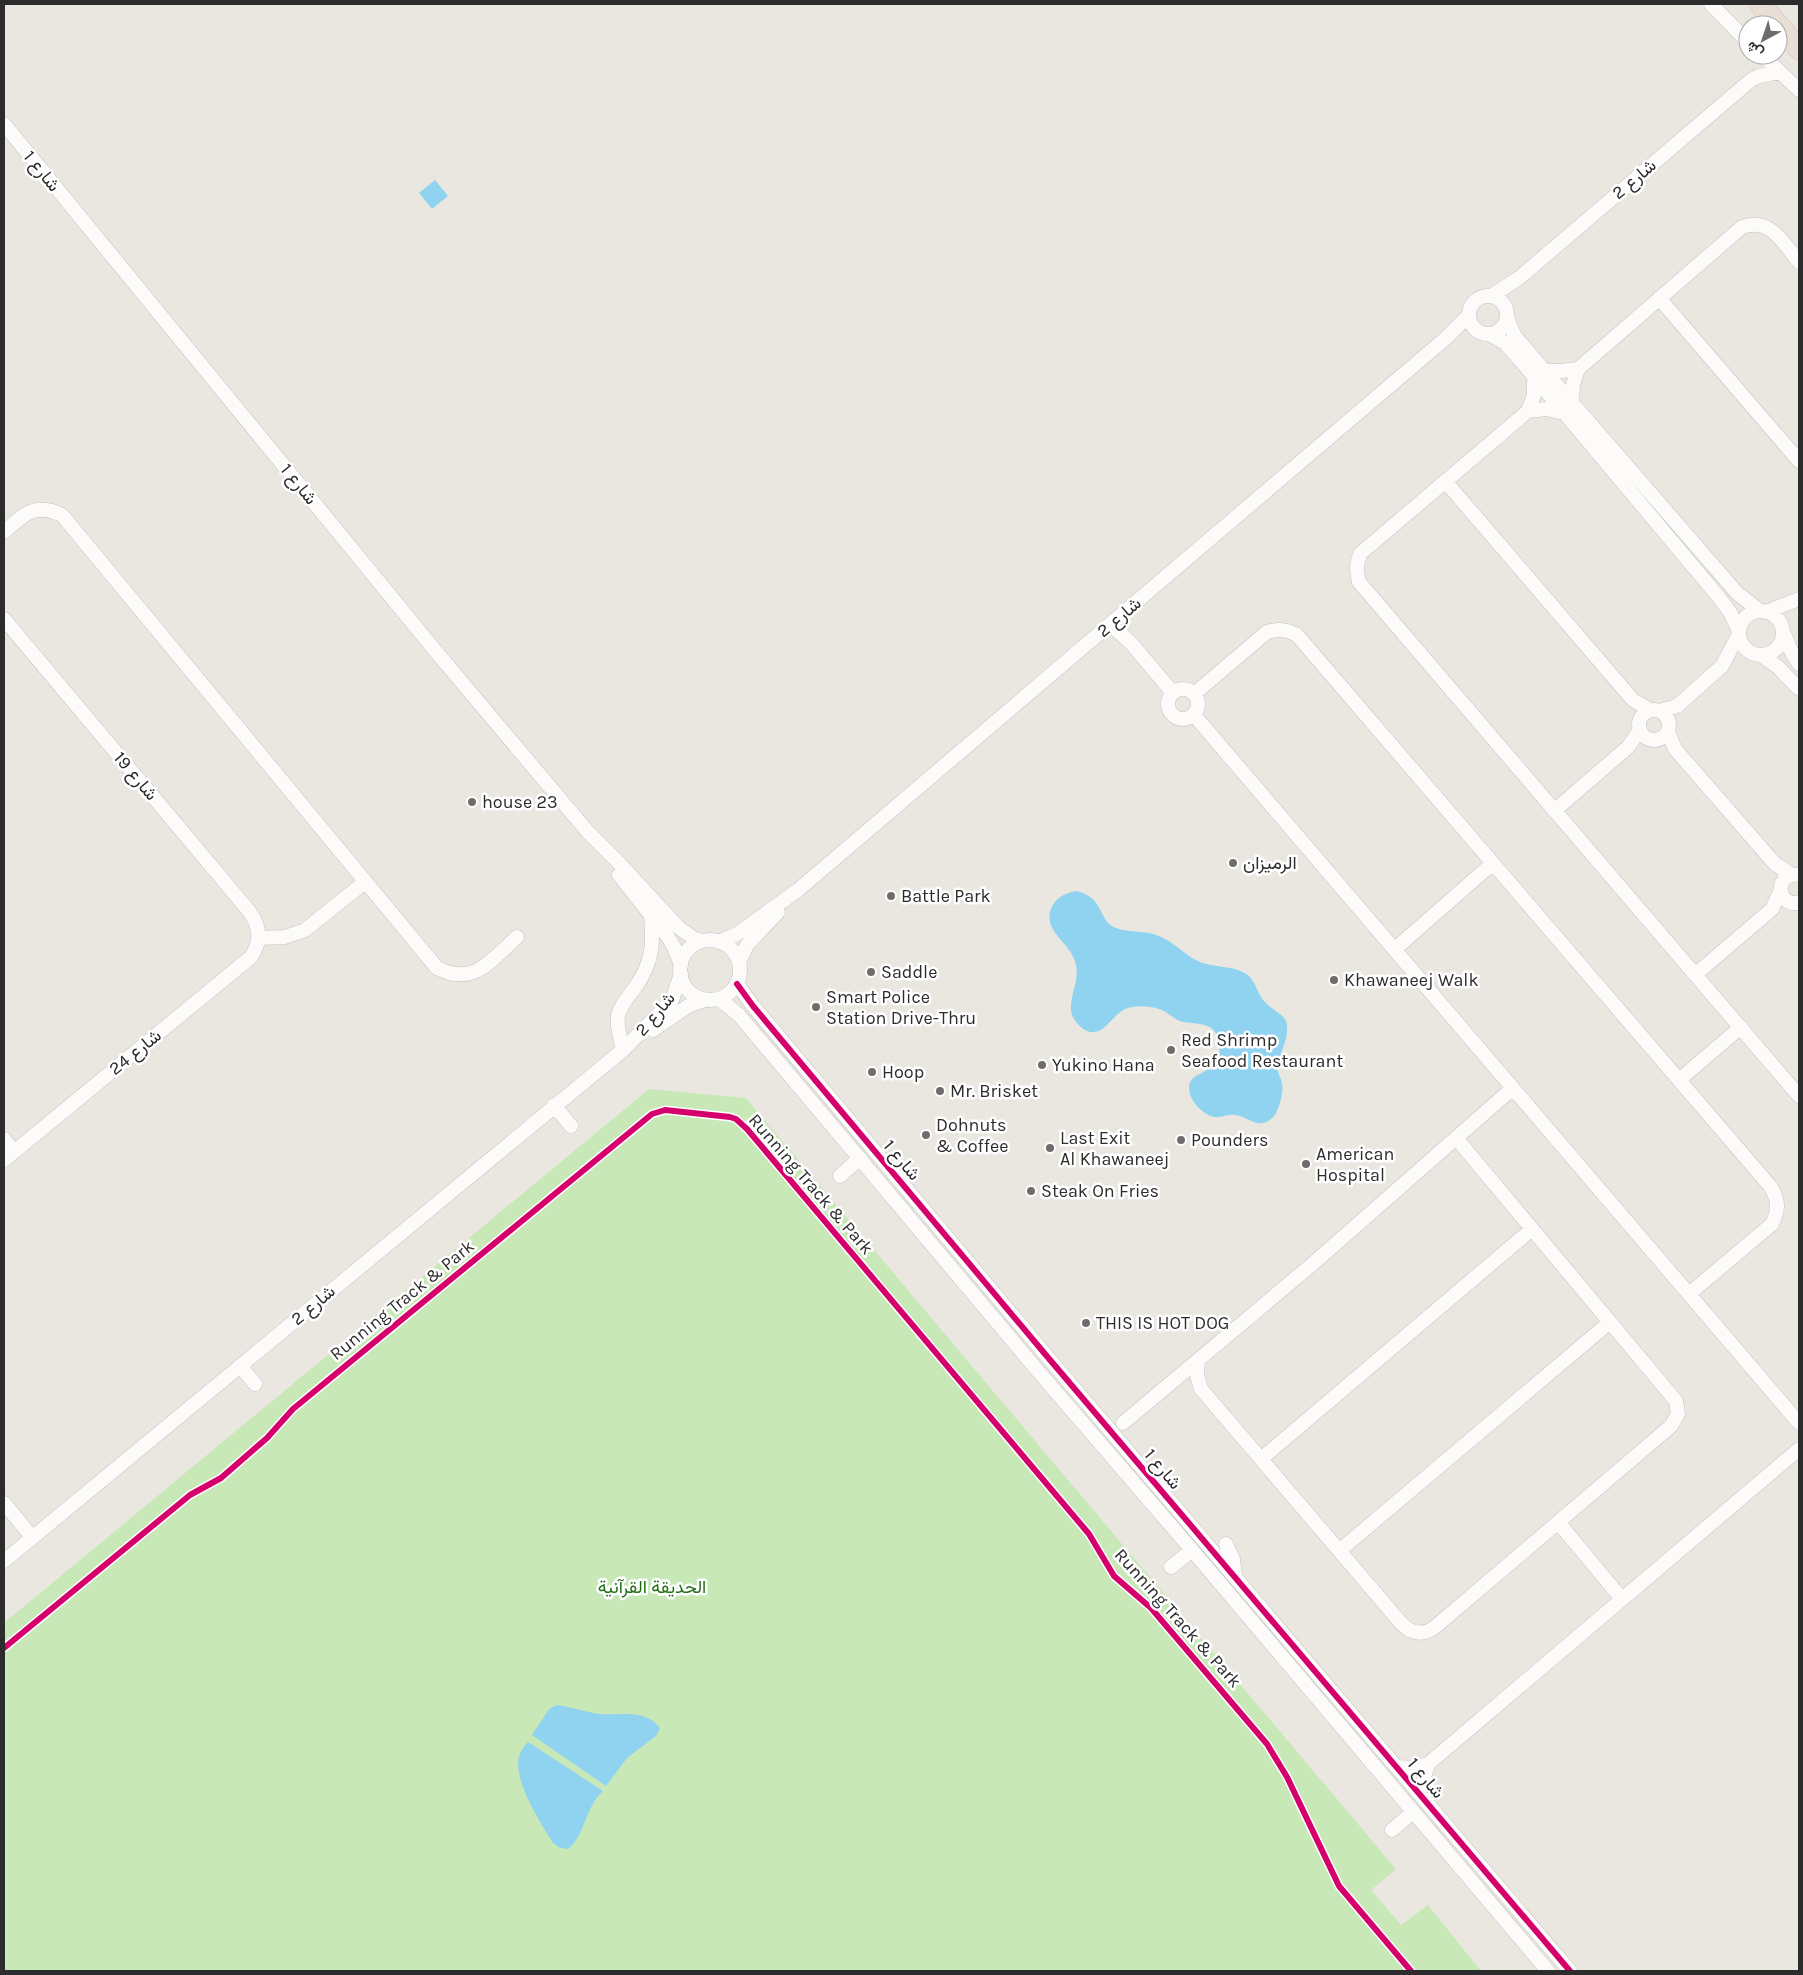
<svg xmlns="http://www.w3.org/2000/svg" width="1803" height="1975" viewBox="0 0 1803 1975" font-family="Karla,Vazirmatn,sans-serif">
  <rect width="100%" height="100%" fill="#eae7e1"/>
  <path fill="#c9e8b8" d="M649 1089 746 1098 1396 1869 1371 1890 1401 1925 1428 1905 1481 1971H4V1623Z"/>
  <path fill="#90d3f0" d="M435 180 448 196 432 209 419 193Z
    M1077 891C1107 899 1097 924 1119 929 1133 933 1147 930 1161 937 1175 943 1186 956 1200 962 1215 968 1236 965 1249 976 1257 984 1258 997 1267 1004 1273 1010 1283 1014 1286 1021 1291 1036 1279 1053 1278 1067 1277 1073 1281 1077 1282 1083 1284 1091 1279 1110 1274 1116 1259 1132 1250 1117 1235 1115 1228 1114 1220 1118 1214 1117 1204 1115 1193 1104 1190 1094 1185 1075 1201 1076 1211 1067 1221 1058 1222 1043 1215 1032 1208 1021 1191 1025 1180 1021 1173 1018 1168 1013 1162 1010 1152 1006 1138 1005 1128 1008 1111 1013 1103 1043 1082 1028 1078 1025 1074 1020 1072 1015 1067 1000 1080 982 1076 965 1072 946 1054 938 1050 922 1047 904 1061 893 1077 891Z
    M557 1705C571 1707 585 1712 599 1714 620 1716 645 1708 660 1728L656 1736 627 1758 606 1786 532 1735 549 1709Z
    M528 1742 603 1791C585 1807 585 1836 568 1849L560 1848 553 1843C540 1822 518 1788 518 1763 518 1754 523 1748 528 1742Z"/>
  <g fill="none" stroke-linecap="round" stroke-linejoin="round">
    <defs>
      <path id="minor" d="M1711 4 1748 42
        M1762 55 1799 90
        M4 124 433 648 587 831 619 863 679 928 695 939 703 941
        M1491 296 1519 278 1751 80 1759 76 1780 72
        M1469 315a19 19 0 1 1 38 0a19 19 0 1 1-38 0Z
        M1659 298 1799 461
        M1507 318 1514 335 1530 354 1737 593 1760 611
        M1489 334 1505 343 1521 361 1717 595 1730 612 1739 631
        M1545 371H1561L1578 369 1742 227C1771 217 1783 243 1799 262
        M1534 377V395L1528 411 1361 553C1356 563 1356 570 1359 582L1799 1096
        M1572 402 1573 385 1578 369
        M1528 411 1546 409 1564 413
        M1445 481 1633 700 1650 710
        M4 532C24 514 35 502 62 515L437 968C474 987 491 960 517 937
        M1739 633a22 22 0 1 1 44 0a22 22 0 1 1-44 0Z
        M1766 612 1799 599
        M4 619 249 911C260 926 262 941 251 957L4 1160
        M1110 624 1131 643 1173 693
        M1784 634 1792 653 1799 664
        M1761 655 1778 667 1799 689
        M1168 704a15 15 0 1 1 30 0a15 15 0 1 1-30 0Z
        M1194 694 1267 632C1279 629 1286 629 1297 635L1770 1186C1779 1200 1779 1210 1772 1224L1689 1294
        M1639 725a15 15 0 1 1 30 0a15 15 0 1 1-30 0Z
        M1660 711 1677 706 1722 666 1739 634
        M1194 715 1799 1423
        M1668 732 1675 749 1775 864 1792 875
        M1554 811 1628 747 1640 730
        M619 875 668 937 674 947 681 965
        M1799 875C1775 872 1774 906 1799 903
        M259 938 285 937 305 930 365 882
        M680 970a30 30 0 1 1 60 0a30 30 0 1 1-60 0Z
        M719 942 737 934 798 890 1446 338 1469 315
        M1395 949 1493 863
        M739 962 747 945 778 912
        M1696 974 1772 909 1780 892
        M737 984 753 1006 1045 1354 1570 1971
        M719 999 739 1015 1038 1371 1192 1550 1548 1971
        M653 1030 688 1006 705 1000
        M623 1050C621 1040 616 1026 618 1016 620 1006 628 997 634 989 652 964 654 946 651 916
        M1679 1080 1741 1027
        M554 1105 571 1126
        M4 1139 14 1152
        M840 1176 860 1158
        M1198 1360 1197 1375 1201 1389 1401 1623C1411 1634 1423 1636 1435 1627L1671 1426 1678 1414 1676 1401 1456 1138
        M240 1366 255 1384
        M1123 1423 1309 1267 1513 1088
        M1261 1459 1532 1229
        M4 1503 32 1537
        M1558 1522 1622 1599
        M1226 1544 1233 1559 1235 1576
        M1339 1551 1610 1322
        M4 1561 623 1050 672 1000 681 974
        M1171 1567 1192 1550
        M1398 1767 1413 1768 1428 1764 1799 1449
        M1419 1794 1428 1764
        M1392 1830 1413 1812"/>
      <path id="highway" d="M1760 4 1799 49"/>
    </defs>
    <use href="#minor" stroke="#c3c3c2" stroke-width="15"/>
    <use href="#highway" stroke="#c6c4c2" stroke-width="22"/>
    <use href="#minor" stroke="#fcfbfa" stroke-width="14"/>
    <use href="#highway" stroke="#e9ded4" stroke-width="21"/>
    <defs>
      <path id="cycleway" d="M737 984 753 1006 1045 1354 1570 1971
        M4 1648 190 1495 221 1478 267 1438 293 1409 652 1114 665 1110 730 1117 736 1119 747 1129 1089 1534 1114 1576 1151 1608 1267 1744 1287 1777 1339 1886 1411 1971"/>
    </defs>
    <use href="#cycleway" stroke="#fff" stroke-width="9"/>
    <use href="#cycleway" stroke="#d6006c" stroke-width="6"/>
  </g>
  <g fill="#6e6d6b" stroke="#fff" stroke-width="2">
    <circle cx="472" cy="802" r="5"/>
    <circle cx="1233" cy="863" r="5"/>
    <circle cx="891" cy="896" r="5"/>
    <circle cx="871" cy="972" r="5"/>
    <circle cx="1334" cy="980" r="5"/>
    <circle cx="816" cy="1007" r="5"/>
    <circle cx="1171" cy="1050" r="5"/>
    <circle cx="1042" cy="1065" r="5"/>
    <circle cx="872" cy="1072" r="5"/>
    <circle cx="940" cy="1091" r="5"/>
    <circle cx="926" cy="1135" r="5"/>
    <circle cx="1181" cy="1140" r="5"/>
    <circle cx="1050" cy="1148" r="5"/>
    <circle cx="1306" cy="1164" r="5"/>
    <circle cx="1031" cy="1191" r="5"/>
    <circle cx="1086" cy="1323" r="5"/>
  </g>
  <g text-anchor="middle" dominant-baseline="central" stroke-width="5" stroke-linejoin="round" paint-order="stroke">
    <g font-size="18" fill="#2c2c2c" stroke="#fff">
      <text transform="translate(42 171) rotate(51)">شارع 1</text>
      <text transform="translate(1634 179) rotate(-40)">شارع 2</text>
      <text transform="translate(299 484) rotate(51)">شارع 1</text>
      <text transform="translate(1119 617) rotate(-40)">شارع 2</text>
      <text transform="translate(136 776) rotate(50)">شارع 19</text>
      <text transform="translate(655 1014) rotate(-50)">شارع 2</text>
      <text transform="translate(135 1052) rotate(-39)">شارع 24</text>
      <text transform="translate(902 1160) rotate(50)">شارع 1</text>
      <text transform="translate(811 1184) rotate(49)">Running Track &amp; Park</text>
      <text transform="translate(402 1300) rotate(-39)">Running Track &amp; Park</text>
      <text transform="translate(313 1305) rotate(-40)">شارع 2</text>
      <text transform="translate(1163 1469) rotate(50)">شارع 1</text>
      <text transform="translate(1178 1618) rotate(48)">Running Track &amp; Park</text>
      <text transform="translate(1426 1778) rotate(50)">شارع 1</text>
    </g>
    <g font-size="18" fill="#2c2c2c" stroke="#fff" text-anchor="start">
      <text x="482" y="802">house 23</text>
      <text x="1243" y="863">الرميزان</text>
      <text x="901" y="896">Battle Park</text>
      <text x="881" y="972">Saddle</text>
      <text x="1344" y="980">Khawaneej Walk</text>
      <text x="826" y="997">Smart Police<tspan x="826" dy="21">Station Drive-Thru</tspan></text>
      <text x="1181" y="1040">Red Shrimp<tspan x="1181" dy="21">Seafood Restaurant</tspan></text>
      <text x="1052" y="1065">Yukino Hana</text>
      <text x="882" y="1072">Hoop</text>
      <text x="950" y="1091">Mr. Brisket</text>
      <text x="936" y="1125">Dohnuts<tspan x="936" dy="21">&amp; Coffee</tspan></text>
      <text x="1060" y="1138">Last Exit<tspan x="1060" dy="21">Al Khawaneej</tspan></text>
      <text x="1191" y="1140">Pounders</text>
      <text x="1316" y="1154">American<tspan x="1316" dy="21">Hospital</tspan></text>
      <text x="1041" y="1191">Steak On Fries</text>
      <text x="1096" y="1323">THIS IS HOT DOG</text>
    </g>
    <g font-size="18" fill="#246e16" stroke="#fff">
      <text x="652" y="1587">الحديقة القرآنية</text>
    </g>
  </g>
  <rect width="1803" height="1975" fill="none" stroke="#2c2c2c" stroke-width="10"/>
  <g transform="translate(1763 40) rotate(220)"><circle r="24" fill="#ffffff" stroke="#ababab"/>
  <path d="M0-4L9 19L0 12L-9 19Z" fill="#6e6d6b"/>
  <text y="-8" font-size="14" font-weight="bold" text-anchor="middle" fill="#2c2c2c">ش</text>
  </g>
</svg>
